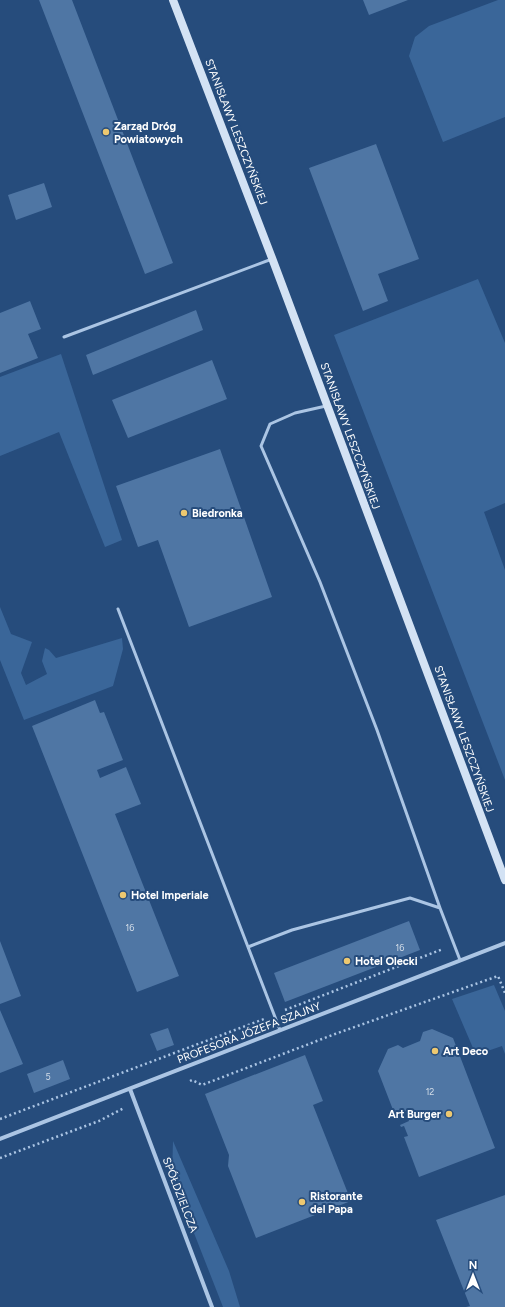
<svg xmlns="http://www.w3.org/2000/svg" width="505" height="1307" viewBox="0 0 505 1307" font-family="Figtree,sans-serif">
  <rect width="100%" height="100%" fill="#264c7c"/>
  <path fill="#3a6699" d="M498 0H505V117L443 142 409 56 415 37 429 26Z
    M478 279 505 343V503L484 512 505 570V780L334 335Z
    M61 354 122 540 105 547 59 432 0 456V377Z
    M0 607 11 634 32 642 21 673 26 685 47 674 42 661 45 648 49 650 56 658 122 638 123 649 113 686 24 720 0 660Z
    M494 985 505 1011V1054L502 1046 476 1055 452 999Z
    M173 1141 229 1271 240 1307H223L172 1177Z"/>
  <path fill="#4f76a4" d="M39 0H72L173 263 145 274Z
    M363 0H408L369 15Z
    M376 144 419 259 378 274 388 301 363 311 309 168Z
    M44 183 52 207 16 220 8 195Z
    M30 301 41 329 28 334 38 358 0 373V313Z
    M196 310 203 330 93 375 86 355Z
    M212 360 227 399 128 438 112 400Z
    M220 449 272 597 189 627 158 540 138 547 116 486Z
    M95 700 100 713 104 712 123 760 97 770 100 778 126 767 141 804 115 814 179 976 137 992 32 726Z
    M409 921 420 950 285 1002 274 973Z
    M0 941 21 996 0 1004Z
    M0 1010 23 1064 0 1073Z
    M168 1028 174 1045 157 1051 150 1034Z
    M432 1029 453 1038 495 1148 419 1177 404 1137 408 1136 404 1126 401 1127 400 1125 409 1121 406 1111 395 1115 378 1071 388 1049 398 1045 403 1048 420 1041 423 1032Z
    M305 1055 323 1101 313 1105 351 1201 256 1238 228 1166 229 1155 205 1094Z
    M63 1060 70 1079 34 1093 27 1074Z
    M505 1195V1307H466L470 1306 436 1220Z"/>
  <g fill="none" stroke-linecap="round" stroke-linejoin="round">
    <path stroke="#abc5e4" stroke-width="2.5" stroke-dasharray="2 3" stroke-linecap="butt" d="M285 1010 443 949
      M190 1081 192 1080 202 1085 335 1034 498 976 505 993
      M0 1119 264 1019
      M0 1158 99 1121 124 1108"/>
    <path stroke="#abc5e4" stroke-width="3" d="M64 337 272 259
      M326 406 295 413 270 424 261 446 320 582 377 730 440 908
      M118 609 248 947
      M280 1030 248 947 292 930 410 898 440 908 460 960"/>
    <path stroke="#abc5e4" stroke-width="4" d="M130 1089 212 1307
      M0 1139 505 943"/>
    <path stroke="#d3e2f4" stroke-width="8" d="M173 0 272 258 505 880"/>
  </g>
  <g fill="#edc870" stroke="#264c7c" stroke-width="1.5">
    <circle cx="106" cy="132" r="4"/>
    <circle cx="184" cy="513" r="4"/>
    <circle cx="123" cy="895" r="4"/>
    <circle cx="347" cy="961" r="4"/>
    <circle cx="435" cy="1051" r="4"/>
    <circle cx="449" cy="1114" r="4"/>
    <circle cx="302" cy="1202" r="4"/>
  </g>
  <g text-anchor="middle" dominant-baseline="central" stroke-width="4" stroke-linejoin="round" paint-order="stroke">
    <g font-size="9" fill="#d3dde8">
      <text x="130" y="927">16</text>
      <text x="400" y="947">16</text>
      <text x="48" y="1076">5</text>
      <text x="430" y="1091">12</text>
    </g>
    <g font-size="11" font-weight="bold" fill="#fff" stroke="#264c7c" text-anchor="start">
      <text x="114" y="126">Zarząd Dróg<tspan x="114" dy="13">Powiatowych</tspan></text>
      <text x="192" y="513">Biedronka</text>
      <text x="131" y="895">Hotel Imperiale</text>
      <text x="355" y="961">Hotel Olecki</text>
      <text x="443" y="1051">Art Deco</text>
      <text x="441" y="1114" text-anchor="end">Art Burger</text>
      <text x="310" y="1196">Ristorante<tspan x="310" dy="13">del Papa</tspan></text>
    </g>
    <g font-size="11" fill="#fff" stroke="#264c7c">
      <text transform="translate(236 132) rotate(69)">STANISŁAWY LESZCZYŃSKIEJ</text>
      <text transform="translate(350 436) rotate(70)">STANISŁAWY LESZCZYŃSKIEJ</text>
      <text transform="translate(464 739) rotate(70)">STANISŁAWY LESZCZYŃSKIEJ</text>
      <text transform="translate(249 1033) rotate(-21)">PROFESORA JÓZEFA SZAJNY</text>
      <text transform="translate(180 1195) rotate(69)">SPÓŁDZIELCZA</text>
    </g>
  </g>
  <g transform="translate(473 1275)" stroke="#264c7c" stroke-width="3" paint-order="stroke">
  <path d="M0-3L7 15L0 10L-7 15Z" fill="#ffffff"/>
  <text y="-6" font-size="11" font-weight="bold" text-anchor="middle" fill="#ffffff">N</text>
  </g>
</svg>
